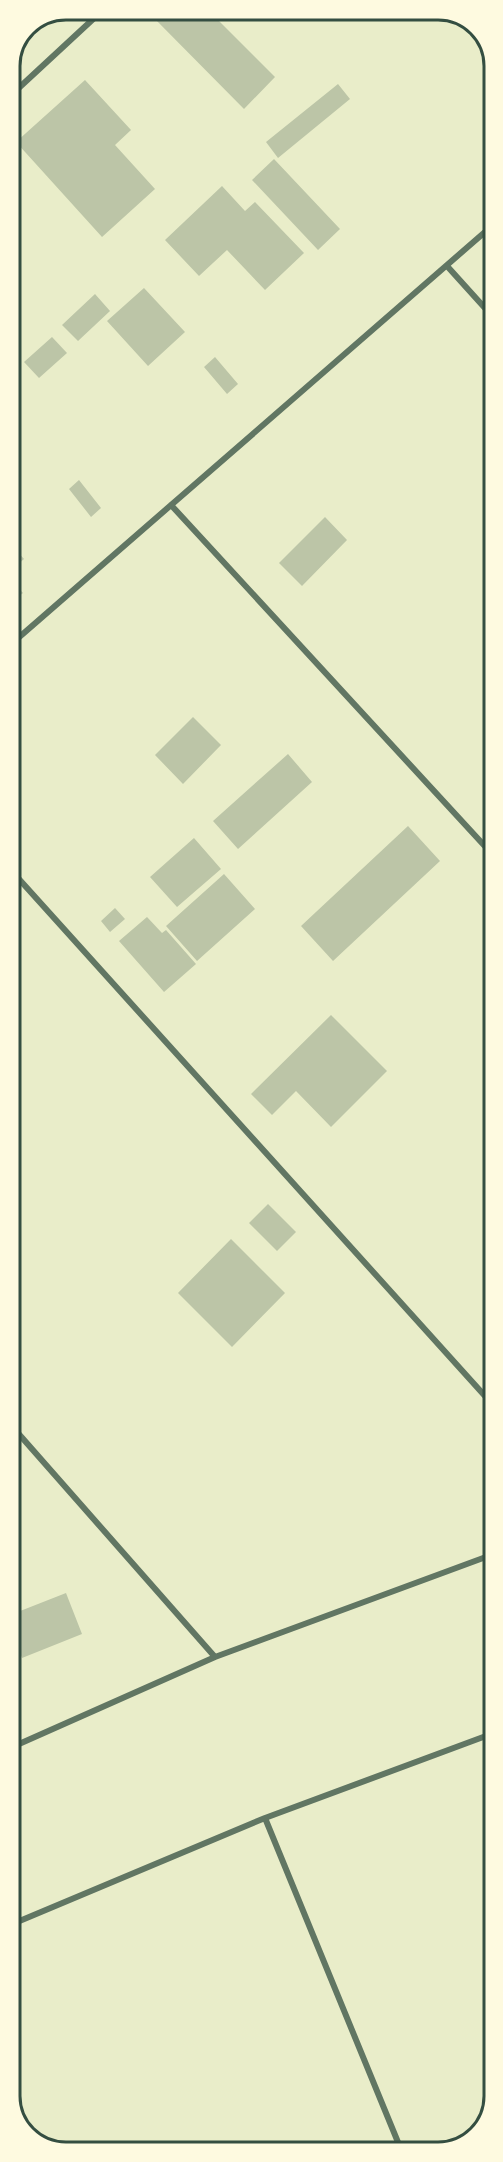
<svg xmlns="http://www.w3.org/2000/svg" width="503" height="2162" viewBox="0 0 503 2162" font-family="'Titillium Web',sans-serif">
  <rect width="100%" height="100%" fill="#e9edc9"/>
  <path fill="#bcc5a7" d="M161 9H175L186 20 196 9H207L275 77 244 109 153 17Z
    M85 80 131 130 115 145 155 189 102 237 16 142Z
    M338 84 350 99 278 158 266 142Z
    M274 159 340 229 318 250 252 180Z
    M222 186 245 211 255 202 304 253 265 290 227 250 199 276 165 240Z
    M144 288 185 332 148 366 107 321Z
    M95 294 110 311 78 341 62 325Z
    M52 337 67 353 39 378 24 362Z
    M215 357 238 384 227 394 204 367Z
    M79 480 101 508 91 517 69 489Z
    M325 517 347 540 302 586 279 563Z
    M9 542 24 559 9 572Z
    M9 578 23 593 9 604Z
    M193 717 221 745 183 784 155 755Z
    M288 754 312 782 238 849 213 821Z
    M408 826 440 861 333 961 301 926Z
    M194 838 221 869 177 907 150 877Z
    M224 874 255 909 197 961 166 926Z
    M115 908 125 919 110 932 101 921Z
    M147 917 162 933 166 930 196 964 164 992 119 941Z
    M331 1015 387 1071 331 1127 296 1091 272 1115 251 1094Z
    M268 1204 296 1232 277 1251 249 1223Z
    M231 1239 285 1293 232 1347 178 1293Z
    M66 1593 82 1634 22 1658 10 1627V1615Z"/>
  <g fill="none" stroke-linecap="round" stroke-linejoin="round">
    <path stroke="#617663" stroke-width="6" d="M9 97 104 9
      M447 266 493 317
      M171 505 493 855
      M9 646 493 225
      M9 868 494 1406
      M10 1424 215 1657
      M10 1748 215 1657 494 1554
      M265 1818 402 2152
      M10 1925 265 1818 494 1733"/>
  </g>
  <path d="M0 0H503V2162H0ZM66 20H438A46 46 0 0 1 484 66V2096A46 46 0 0 1 438 2142H66A46 46 0 0 1 20 2096V66A46 46 0 0 1 66 20Z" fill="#fefae0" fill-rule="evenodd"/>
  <path fill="none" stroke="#344e41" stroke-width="3" d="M66 20H438A46 46 0 0 1 484 66V2096A46 46 0 0 1 438 2142H66A46 46 0 0 1 20 2096V66A46 46 0 0 1 66 20Z"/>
</svg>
